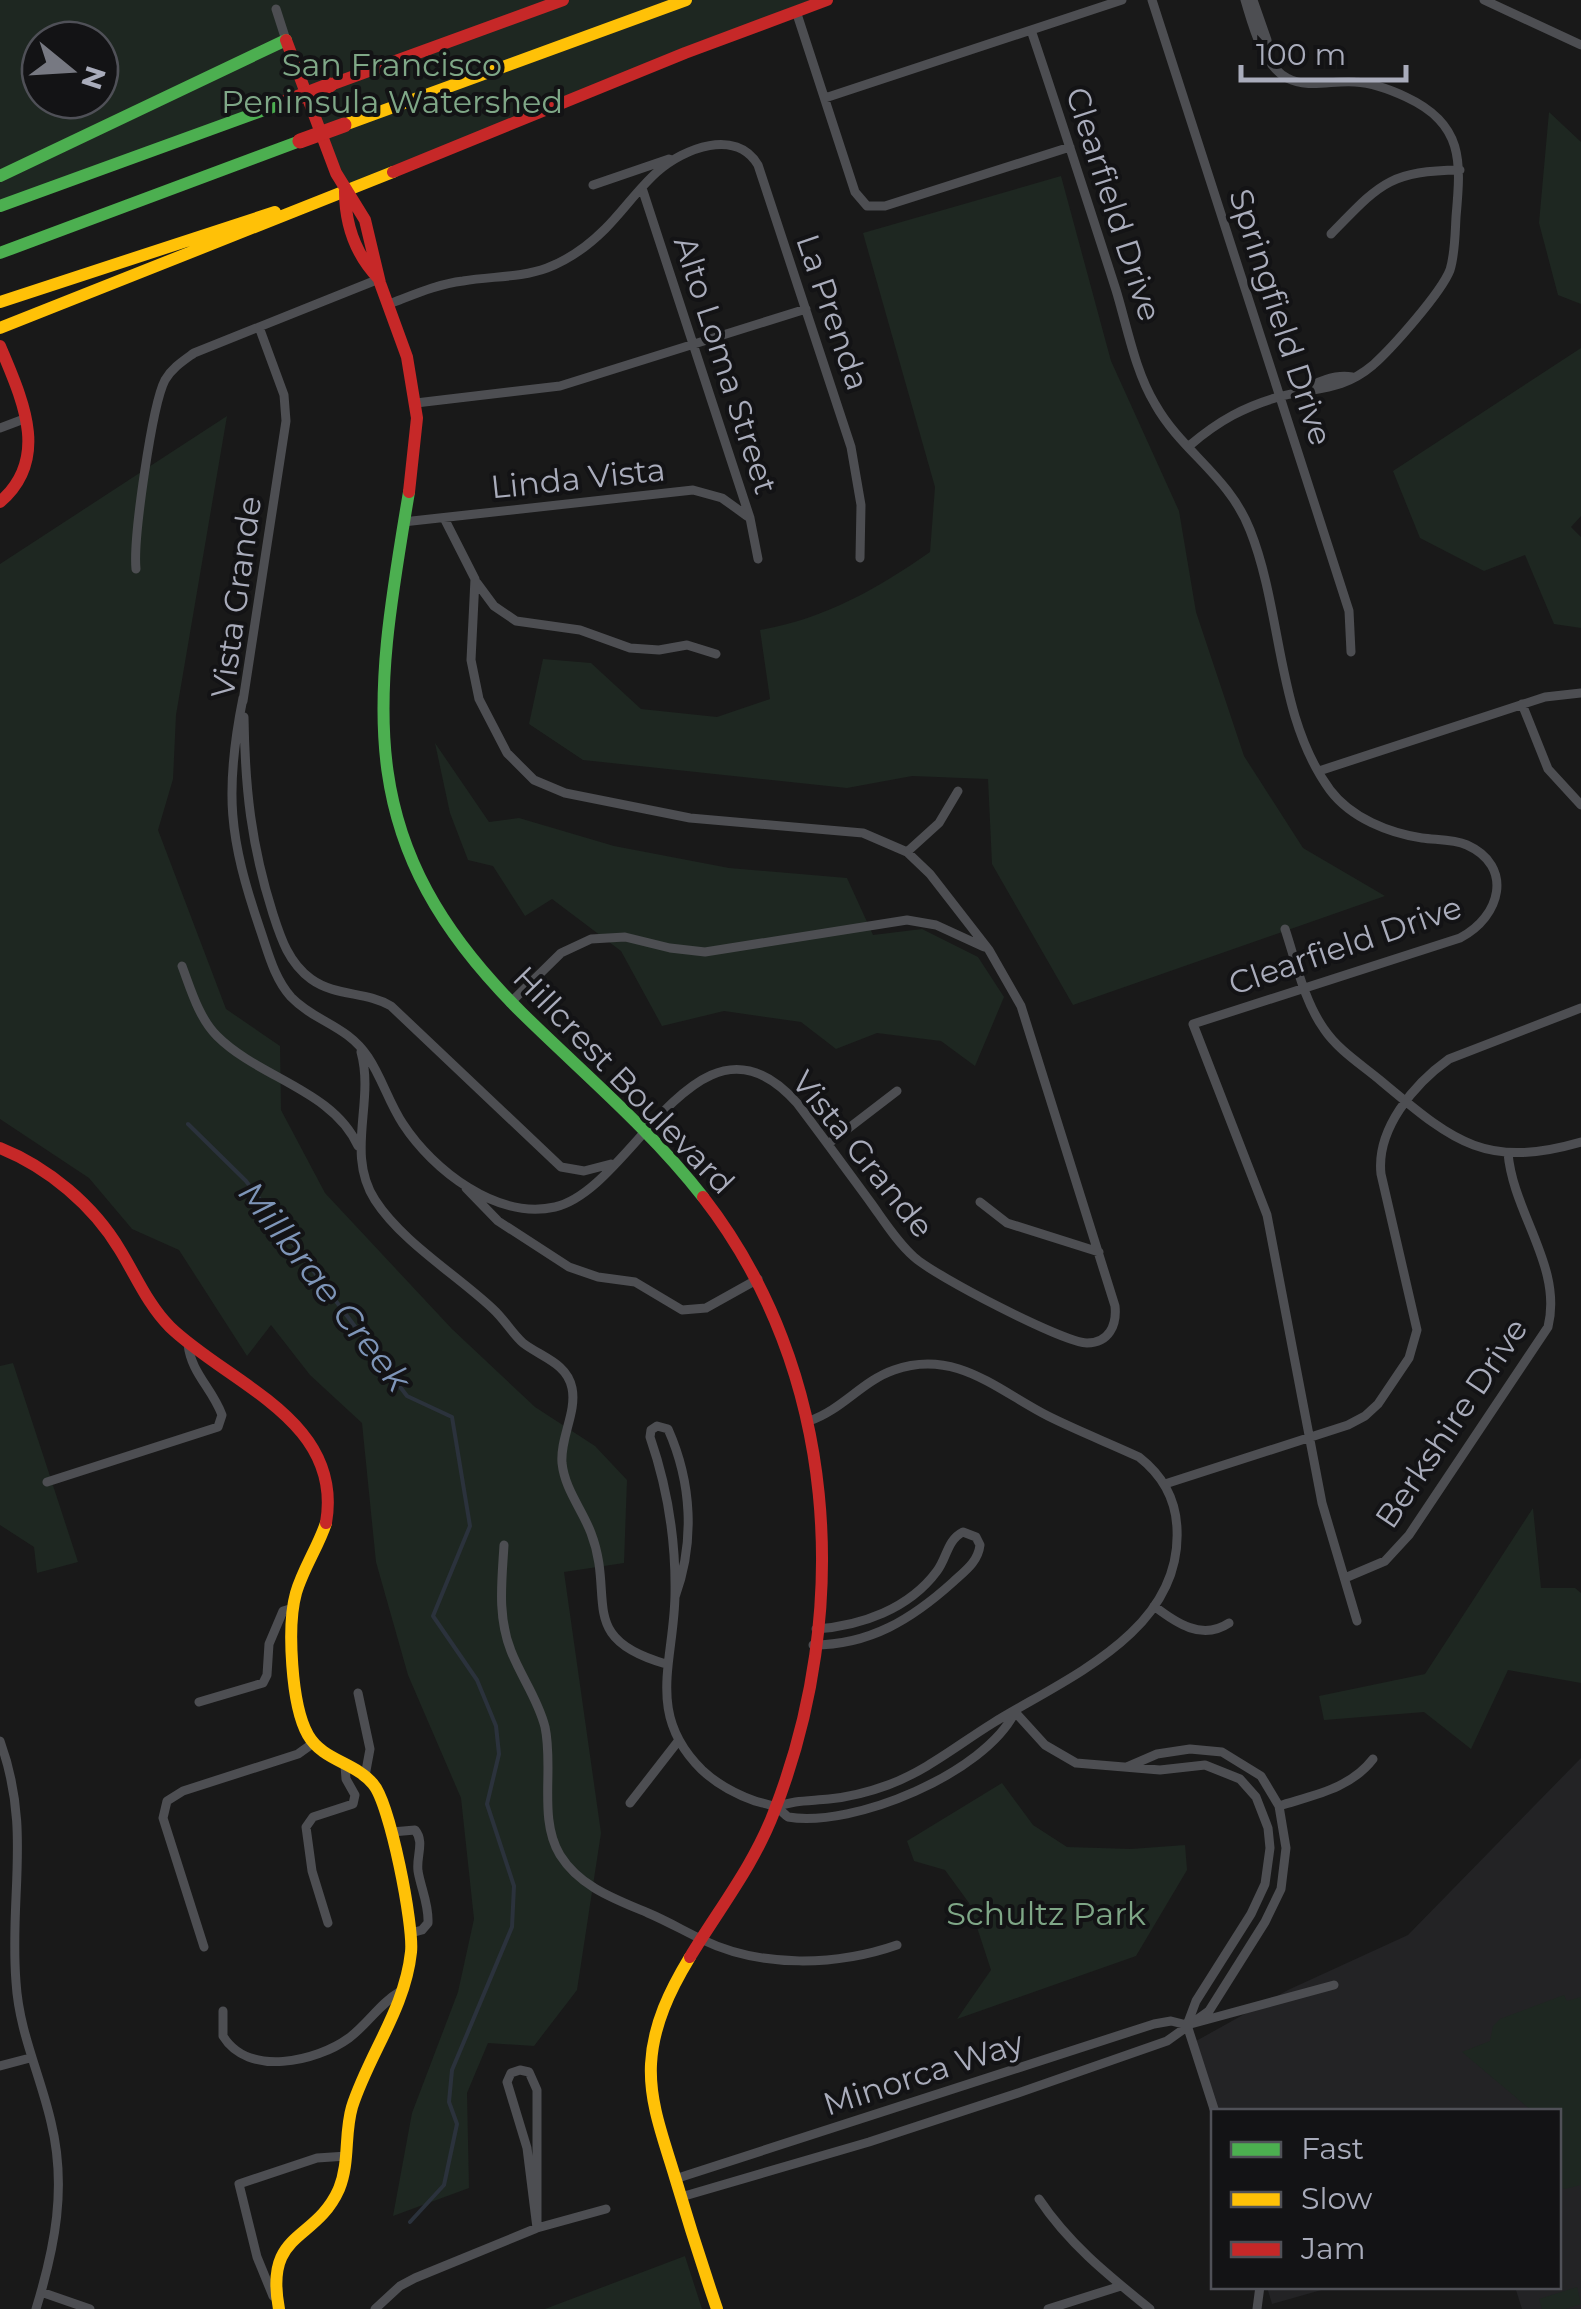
<svg xmlns="http://www.w3.org/2000/svg" width="1581" height="2309" viewBox="0 0 1581 2309" font-family="Montserrat,sans-serif">
  <rect width="100%" height="100%" fill="#191919"/>
  <path fill="#232325" d="M1581 1758V2309H1522L1515 2287 1558 2286V2112L1216 2111 1196 2041 1288 1990 1408 1935Z
    M1267 2287V2286L1332 2287 1272 2304Z"/>
  <path fill="#1e2721" fill-rule="evenodd" d="M0 0H827L343 194 307 95 0 206ZM40 40H100V100H40Z
    M1549 112 1581 142V304L1558 295 1539 223Z
    M1061 176 1111 361 1179 511 1196 612 1244 756 1303 848 1385 896 1073 1005 992 864 988 779 912 776 847 788 583 760 529 724 543 659 591 663 641 709 717 717 770 699 760 630C824 619 877 589 930 552L935 487 863 233Z
    M1581 348V516L1571 527 1581 537V628L1554 624 1525 555 1484 571 1420 538 1393 471Z
    M227 416 176 715 173 779 158 830 226 1009 280 1046 281 1110 325 1193 452 1329 535 1407 595 1446 627 1480 624 1563 564 1572 601 1833 577 1990 534 2046 488 2043 467 2093 469 2188 393 2216 412 2113 458 1992 474 1919 461 1798 408 1675 376 1562 362 1423 310 1375 271 1325 247 1356 179 1250 132 1229 89 1178 0 1119V564Z
    M435 743 489 822 519 818 614 846 729 868 847 878 873 935 922 929 978 957 1004 997 975 1066 941 1041 877 1033 836 1049 801 1022 724 1011 662 1026 621 951 552 899 525 916 493 866 468 860 450 813Z
    M13 1363 78 1562 37 1573 34 1547 0 1525V1366Z
    M1533 1508 1541 1588H1575L1581 1593V1683L1508 1670 1471 1749 1424 1712 1324 1720 1319 1696 1425 1674Z
    M1002 1783 1033 1825 1067 1847 1131 1849 1185 1845 1187 1870 1136 1956 957 2019 991 1970 969 1903 945 1870 914 1861 907 1841Z
    M1564 1995 1567 2001 1581 1997V2185L1565 2189 1559 2187 1558 2112 1532 2111 1462 2052 1490 2041 1493 2026 1500 2019Z
    M685 2256 702 2309H545Z
    M1577 2287 1581 2304 1566 2309H1542L1539 2299Z"/>
  <g fill="none" stroke-linecap="round" stroke-linejoin="round">
    <path stroke="#2b323c" stroke-width="4" d="M188 1124 246 1181 407 1396 452 1417 470 1526 433 1616 477 1680 496 1726 499 1754 487 1804 514 1886 512 1927 452 2070 449 2102 457 2124 444 2185 410 2222"/>
    <path stroke="#4d4e52" stroke-width="9" d="M1152 0 1349 611 1351 652
      M1253 0 1267 40V51
      M1484 0 1581 45
      M276 9 286 40
      M796 11 855 192 867 206H885L1070 147
      M1031 30C1060 116 1088 203 1116 290 1127 326 1135 371 1155 404 1182 452 1229 476 1250 530 1283 613 1276 716 1330 790 1351 818 1389 833 1422 838 1437 840 1453 839 1467 845 1514 866 1501 917 1460 938L1193 1024 1267 1215 1322 1503 1357 1621
      M825 98 1122 0
      M593 185 669 159
      M642 188 750 518 758 559
      M1331 234C1380 184 1388 171 1460 170
      M389 304C413 295 437 284 463 281 491 276 520 278 547 268 568 260 589 245 605 229 623 211 638 189 657 172 684 148 736 128 758 165L851 447 861 505 860 558
      M1304 392C1315 381 1337 374 1352 377
      M416 403 560 386 806 309
      M0 428 24 419
      M1189 446C1218 421 1245 406 1282 396 1318 387 1342 391 1373 365 1392 348 1441 293 1450 270 1455 254 1455 235 1456 217 1461 161 1464 124 1406 97 1389 89 1373 83 1355 82 1333 80 1308 89 1287 78 1262 64 1253 26 1245 0
      M403 522 693 490 722 498 747 516
      M136 569C133 539 152 405 165 380 172 368 183 361 194 353L379 279
      M477 583 494 606 516 621 580 630 630 648 659 650 687 645 716 654
      M243 698C224 792 229 838 260 929 268 952 274 978 291 997 315 1022 347 1025 368 1057 382 1078 389 1103 403 1124 433 1170 497 1220 555 1207 634 1189 698 992 797 1103 822 1136 846 1169 871 1203 884 1221 897 1242 914 1257 935 1276 1062 1342 1087 1343 1109 1343 1117 1325 1115 1306L1021 1006 989 950 930 874 907 852 863 833 690 818 565 793 534 780 507 753 479 699 471 660 475 579 444 518
      M243 701 286 421 284 395 259 327
      M1522 704 1548 769 1581 805
      M244 717C245 788 251 845 273 914 281 939 289 963 311 979 336 997 366 991 391 1006L561 1167 584 1171 611 1164
      M1319 771 1545 697 1581 693
      M907 852 939 823 958 791
      M1285 929C1296 962 1304 1001 1324 1029 1338 1050 1362 1065 1381 1081 1452 1140 1484 1170 1581 1142
      M182 966C191 990 199 1018 217 1036 259 1078 333 1090 358 1146
      M510 1003 561 953 591 939 625 937 670 948 705 952 907 920 936 925 984 947
      M361 1052C375 1102 345 1153 375 1200 402 1242 457 1275 493 1309 504 1319 512 1333 523 1343 541 1357 567 1363 572 1388 577 1412 560 1438 562 1463 565 1490 582 1509 591 1533 616 1598 575 1638 666 1664
      M828 1144 897 1091
      M466 1188 498 1221 569 1267 598 1277 635 1282 682 1310 706 1308 758 1279
      M980 1202 1007 1223 1099 1252
      M47 1482 218 1427 222 1415C212 1388 191 1373 188 1344
      M1165 1484 1348 1425 1365 1416 1378 1404 1409 1358 1417 1330 1381 1174C1376 1129 1414 1084 1449 1059L1581 1008
      M504 1545C502 1580 497 1616 511 1651 521 1677 538 1699 545 1727 554 1768 538 1819 560 1855 580 1887 615 1899 648 1913 667 1921 684 1931 703 1940 761 1968 837 1966 897 1945
      M1345 1578 1385 1561 1409 1535 1548 1327C1563 1267 1513 1213 1508 1153
      M675 1597C695 1542 692 1483 668 1429L657 1426 651 1430 650 1437C668 1489 676 1540 675 1595 674 1662 645 1714 702 1770 717 1784 735 1794 755 1801 761 1803 771 1804 777 1808 781 1810 784 1814 788 1817 854 1828 985 1773 1015 1712
      M1154 1606C1176 1623 1202 1641 1229 1623
      M813 1645C870 1645 912 1619 953 1582 965 1571 978 1562 980 1545L976 1537 963 1532C947 1540 947 1558 937 1571 909 1609 861 1626 816 1629
      M358 1693 370 1749 365 1776
      M199 1702 263 1683 267 1675 269 1644 283 1611 293 1608
      M1015 1712 1045 1745 1076 1763 1160 1770 1205 1765 1240 1779 1256 1797 1268 1828 1270 1848 1265 1884 1251 1914 1196 2001 1187 2025
      M0 1741C32 1829 9 1895 16 1982 19 2032 40 2074 51 2122 67 2187 55 2247 36 2309
      M630 1803 679 1740
      M1279 1806C1313 1795 1350 1789 1373 1759
      M776 1807C794 1800 810 1801 829 1799 849 1797 869 1792 888 1785 926 1771 959 1744 993 1723 1066 1678 1182 1632 1177 1529 1176 1499 1162 1475 1139 1457 1109 1443 1078 1431 1048 1416 997 1390 955 1348 894 1370 862 1381 842 1410 809 1421
      M392 1832 415 1830C425 1842 416 1856 418 1871 421 1889 429 1904 428 1923L422 1930 411 1933
      M328 1923 312 1871 306 1827 313 1817 353 1804 355 1795 346 1779 345 1766
      M204 1947 163 1818 167 1801 183 1791 298 1754 312 1744
      M223 2011V2036C248 2077 316 2062 349 2038 368 2024 380 2003 401 1991
      M1187 2025 1215 2112
      M0 2066 30 2058
      M520 2070 529 2072 537 2090V2228L527 2148 507 2082 511 2073Z
      M675 2179 1154 2024 1171 2021 1187 2025 1334 1985
      M681 2197 869 2142 1021 2092 1167 2041 1209 2011 1265 1922 1281 1889 1286 1848 1279 1806 1261 1776 1222 1752 1190 1749 1157 1754 1127 1767
      M1039 2199C1069 2244 1108 2275 1150 2309
      M41 2292 90 2309
      M273 2296 257 2257 239 2184 317 2158 347 2156
      M375 2309 400 2286 415 2278 537 2228 606 2209
      M1048 2309 1121 2286
      M1257 2309 1260 2286"/>
    <path stroke="#4caf50" stroke-width="12" d="M0 176 286 40
      M0 206 286 102
      M0 253 300 141
      M0 351 2 352
      M409 492C372 710 351 844 522 1013 583 1073 650 1129 703 1197"/>
    <path stroke="#ffc107" stroke-width="12" d="M344 125 686 0
      M0 302 275 212
      M0 328 393 172
      M690 1957C670 1990 653 2025 651 2064 649 2103 664 2140 675 2177 688 2221 702 2265 717 2309
      M279 2309C264 2230 315 2243 339 2189 350 2162 344 2134 352 2107 369 2054 405 2009 411 1952 414 1926 390 1803 373 1784 355 1762 323 1761 308 1735 291 1705 287 1625 296 1593 303 1569 318 1547 326 1523"/>
    <path stroke="#c62828" stroke-width="12" d="M286 40 336 173 365 220 380 283 407 357 417 418 409 492
      M330 85 563 0
      M393 172 685 53 827 0
      M345 191C345 225 355 254 379 279
      M0 346C22 399 51 458 0 502
      M0 1148C48 1167 94 1206 120 1250 136 1276 148 1305 170 1327 229 1384 344 1420 326 1523
      M690 1957C719 1909 754 1865 774 1812 853 1610 838 1371 703 1197"/>
    <path stroke="#c62828" stroke-width="15" d="M286 102 330 85
      M300 141 344 125"/>
  </g>
  <g text-anchor="middle" dominant-baseline="central" stroke-width="8" stroke-linejoin="round" paint-order="stroke">
    <g font-size="32" fill="#7fa787" stroke="#131315">
      <text x="392" y="64">San Francisco<tspan x="392" dy="37">Peninsula Watershed</tspan></text>
      <text x="1046" y="1913">Schultz Park</text>
    </g>
    <g font-size="32" fill="#a9acbb" stroke="#131315">
      <text transform="translate(1114 204) rotate(72)">Clearfield Drive</text>
      <text transform="translate(833 312) rotate(71)">La Prenda</text>
      <text transform="translate(1281 317) rotate(72)">Springfield Drive</text>
      <text transform="translate(726 365) rotate(72)">Alto Loma Street</text>
      <text transform="translate(578 478) rotate(-6)">Linda Vista</text>
      <text transform="translate(236 597) rotate(-82)">Vista Grande</text>
      <text transform="translate(1345 945) rotate(-19)">Clearfield Drive</text>
      <text transform="translate(624 1080) rotate(46)">Hillcrest Boulevard</text>
      <text transform="translate(863 1154) rotate(51)">Vista Grande</text>
      <text transform="translate(1451 1423) rotate(-56)">Berkshire Drive</text>
      <text transform="translate(923 2073) rotate(-18)">Minorca Way</text>
    </g>
    <g font-size="35" font-style="italic" fill="#7e95b8" stroke="#131315">
      <text transform="translate(325 1286) rotate(52)">Millbrae Creek</text>
    </g>
  </g>
  <rect x="1211" y="2109" width="350" height="180" fill="#131315" stroke="#4f5057" stroke-width="2.5"/>
  <rect x="1231" y="2142" width="50" height="15" fill="#4caf50" stroke="#4f5057" stroke-width="2.5"/>
  <text x="1301" y="2159" font-size="30" fill="#a9acbb">Fast</text>
  <rect x="1231" y="2192" width="50" height="15" fill="#ffc107" stroke="#4f5057" stroke-width="2.5"/>
  <text x="1301" y="2209" font-size="30" fill="#a9acbb">Slow</text>
  <rect x="1231" y="2242" width="50" height="15" fill="#c62828" stroke="#4f5057" stroke-width="2.5"/>
  <text x="1301" y="2259" font-size="30" fill="#a9acbb">Jam</text>
  <g transform="translate(70 70) rotate(108)"><circle r="48" fill="#131315" stroke="#4f5057" stroke-width="2.5"/>
  <path d="M0-8L18 38L0 25L-18 38Z" fill="#777982"/>
  <text y="-15" font-size="28" font-weight="bold" text-anchor="middle" fill="#a9acbb">N</text>
  </g>
  <path d="M1241 65v15h165v-15" fill="none" stroke="#a9acbb" stroke-width="5"/>
  <text x="1256" y="65" font-size="30" fill="#a9acbb" stroke="#131315" stroke-width="8" paint-order="stroke">100 m</text>
</svg>
